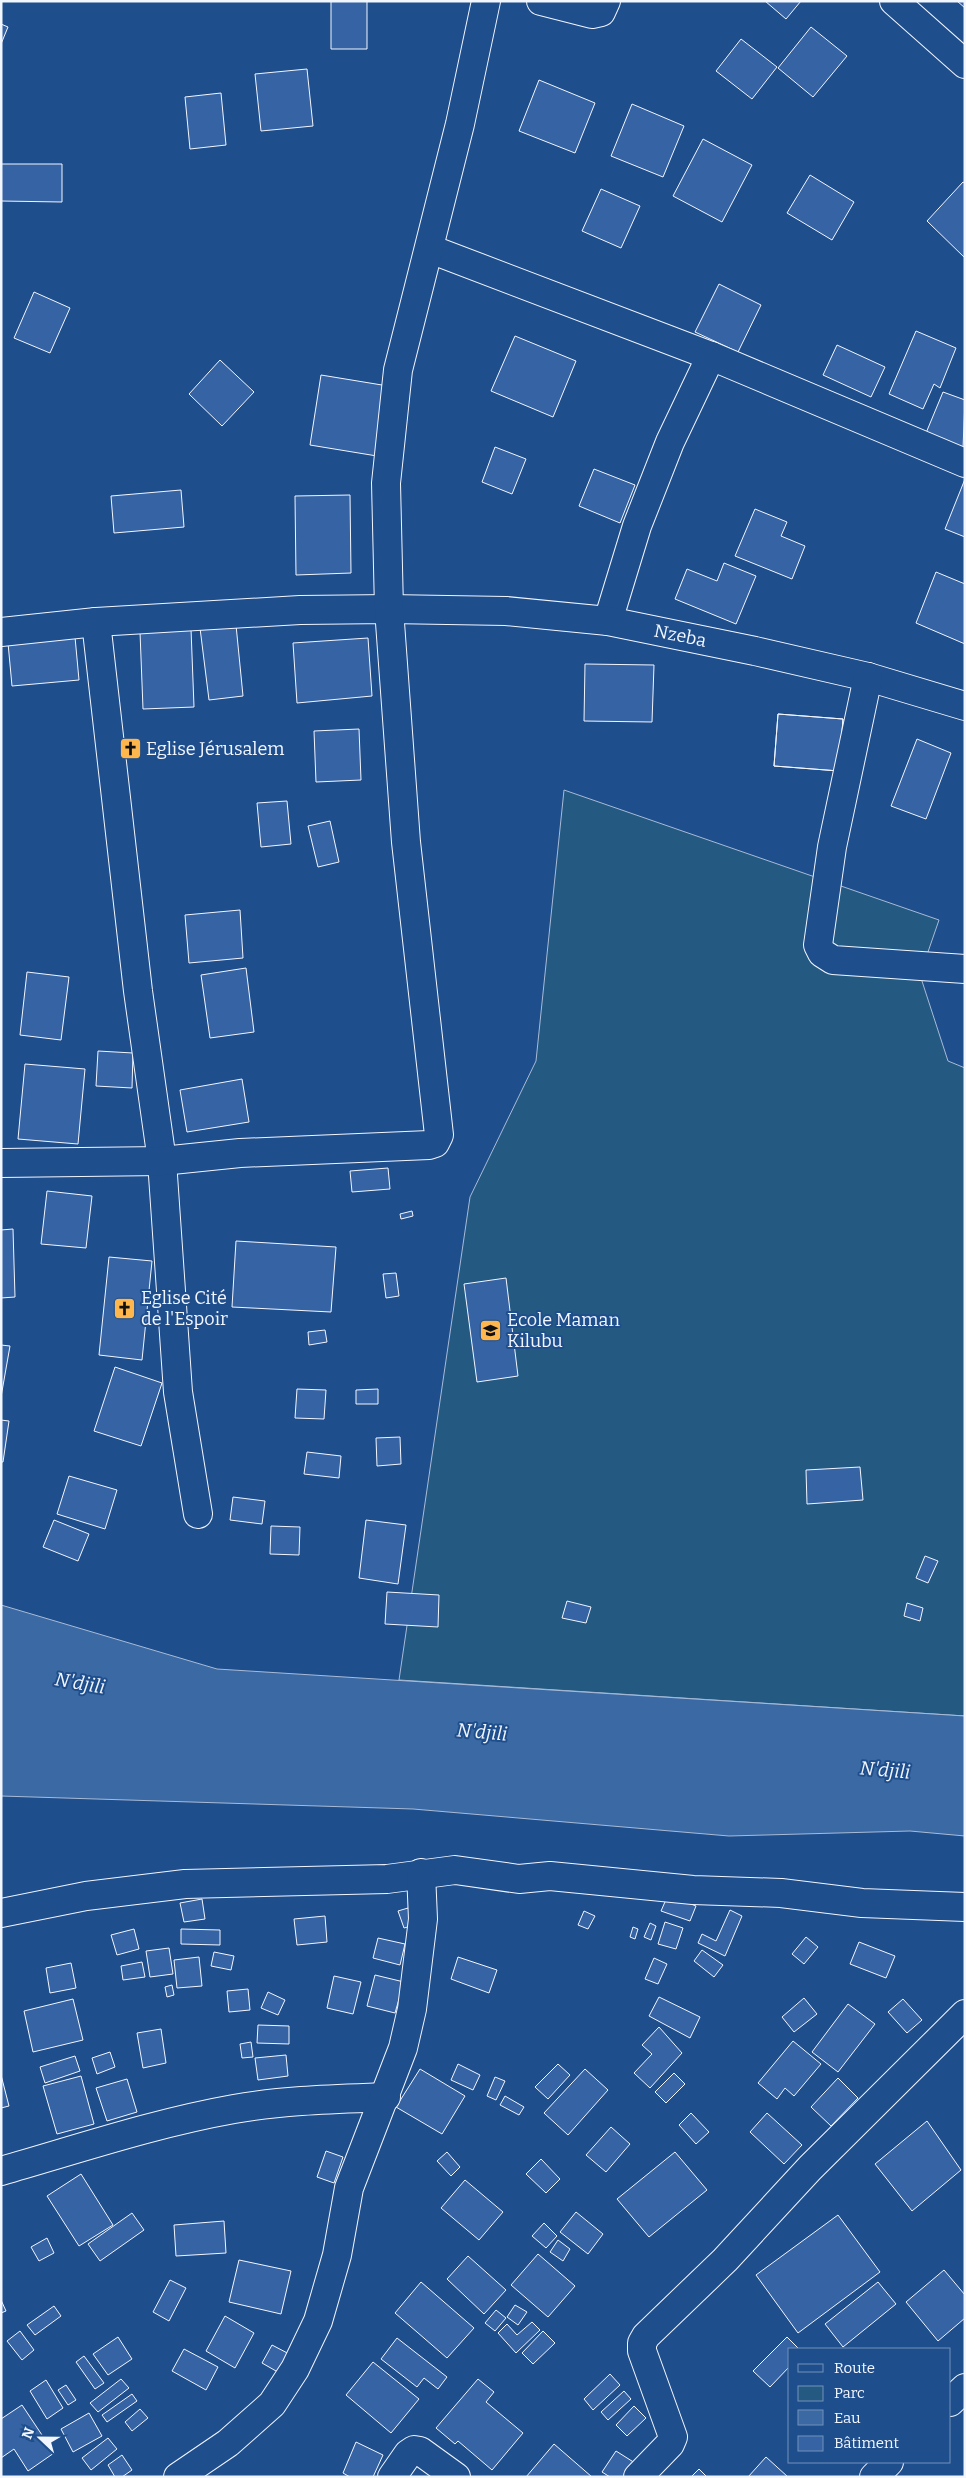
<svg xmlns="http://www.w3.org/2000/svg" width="966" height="2478" viewBox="0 0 966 2478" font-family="Bitter,serif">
  <rect width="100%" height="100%" fill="#1f4e8c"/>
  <path fill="#245a82" stroke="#a8bbd7" d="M564 790 939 920 920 975 948 1061 965 1068V1716L399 1680 470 1197 536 1061Z"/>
  <path fill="#3b69a3" stroke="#a8bbd7" d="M1 1605 217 1669 965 1716V1836L910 1831 729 1836 413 1809 1 1796Z"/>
  <path fill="#3563a3" stroke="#f2f6ff" d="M331 1H367V49H331Z
    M765 1H801L786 19Z
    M957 1H965V8Z
    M1 24 8 27 1 44Z
    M811 27 847 56 813 97 778 68Z
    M741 39 777 67 752 99 716 71Z
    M307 69 313 126 261 131 255 74Z
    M539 80 595 103 575 153 519 131Z
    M221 93 226 145 190 149 185 97Z
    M632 104 684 126 663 177 611 156Z
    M703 139 752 165 722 222 673 196Z
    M1 164H62V202L1 201Z
    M810 175 854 202 832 240 787 213Z
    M963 182 965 183V258L927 221Z
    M601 189 640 206 621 248 582 231Z
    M719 284 761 305 738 352 695 332Z
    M34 292 70 308 50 353 14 338Z
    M916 331 956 348 940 388 934 384 923 409 889 394Z
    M515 336 576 361 553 417 491 391Z
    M837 345 885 367 871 397 823 375Z
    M220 360 254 392 222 426 189 394Z
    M321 375 388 386 377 456 310 445Z
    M943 392 965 400 963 448 926 433Z
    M495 447 526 459 512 494 482 482Z
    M594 469 635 485 620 523 579 506Z
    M965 479V537L945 529Z
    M181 490 184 527 114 533 111 496Z
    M350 495 351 573 296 575 295 496Z
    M755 509 787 522 781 536 805 546 792 579 735 556Z
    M724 563 756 576 736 624 675 599 687 569 717 581Z
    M936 572 965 584V644L916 623Z
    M236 625 243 696 209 700 200 628Z
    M191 629 194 707 143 709 140 632Z
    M75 637 79 680 12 686 8 643Z
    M368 638 372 696 297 703 293 643Z
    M585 664 654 665 652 722 584 721Z
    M778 714 843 719 839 771 774 766Z
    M778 714 843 719 839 771 774 766Z
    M359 729 361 780 316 782 314 731Z
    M917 739 951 753 926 819 891 806Z
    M287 801 291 844 261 847 257 803Z
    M330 821 339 862 318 867 308 826Z
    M240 910 243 958 189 963 185 915Z
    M246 968 254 1032 210 1038 201 975Z
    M27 972 69 977 61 1040 20 1035Z
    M98 1051 133 1053 132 1088 96 1086Z
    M25 1064 85 1069 78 1144 18 1139Z
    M242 1079 249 1122 187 1132 180 1090Z
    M388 1168 390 1189 352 1192 350 1171Z
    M47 1191 92 1196 86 1248 41 1244Z
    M412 1211 413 1216 401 1219 400 1214Z
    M13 1229 15 1297 1 1298V1230Z
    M236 1241 336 1247 331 1312 232 1307Z
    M109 1257 152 1261 142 1360 99 1355Z
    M396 1273 399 1296 386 1298 383 1274Z
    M506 1278 518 1376 477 1382 464 1284Z
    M325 1330 327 1342 309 1345 308 1332Z
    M1 1345 10 1346 1 1397Z
    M115 1367 162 1383 141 1446 94 1431Z
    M297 1389 326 1390 324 1419 295 1418Z
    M378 1389V1404H356V1390Z
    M1 1420 9 1421 3 1462H1Z
    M400 1437 401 1464 377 1466 376 1438Z
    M307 1452 341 1456 339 1478 304 1474Z
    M860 1467 863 1500 807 1504 806 1470Z
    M69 1476 117 1490 105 1529 57 1514Z
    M233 1497 265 1501 262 1524 230 1520Z
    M54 1520 89 1534 78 1561 43 1547Z
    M366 1520 406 1525 398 1584 359 1578Z
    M271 1526 300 1527 299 1555 270 1554Z
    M925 1556 938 1561 928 1583 916 1578Z
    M387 1592 439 1595 438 1627 385 1624Z
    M567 1601 591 1607 586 1623 562 1618Z
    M907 1603 923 1608 920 1621 904 1616Z
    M668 1895 696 1906 690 1921 661 1911Z
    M202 1899 205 1919 184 1922 180 1903Z
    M408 1908 415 1925 404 1928 398 1911Z
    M730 1910 742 1916 725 1956 698 1943 702 1934 716 1941Z
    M584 1911 595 1916 588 1929 578 1925Z
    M325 1916 327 1942 297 1945 294 1919Z
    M665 1922 683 1928 676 1949 658 1944Z
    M650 1923 656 1926 651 1940 644 1937Z
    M633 1927 638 1929 635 1939 630 1937Z
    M134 1929 139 1949 117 1955 111 1935Z
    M181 1929 220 1930V1945L181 1944Z
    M806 1937 818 1947 804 1964 792 1954Z
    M378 1938 405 1944 400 1965 373 1958Z
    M859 1942 895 1956 886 1978 850 1964Z
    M169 1948 173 1974 150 1977 146 1951Z
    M702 1950 723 1965 714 1977 694 1961Z
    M214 1952 234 1956 231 1970 211 1966Z
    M199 1957 202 1986 177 1988 174 1960Z
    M458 1957 497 1970 489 1993 451 1979Z
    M654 1958 667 1964 658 1984 645 1979Z
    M142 1962 145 1977 123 1980 121 1966Z
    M71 1963 76 1988 50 1993 46 1968Z
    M375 1975 404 1982 395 2013 367 2006Z
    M334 1976 361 1982 353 2014 327 2008Z
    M172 1985 174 1995 167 1997 165 1987Z
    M248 1989 250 2010 229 2012 227 1991Z
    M268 1992 285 2000 278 2015 261 2008Z
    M659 1997 700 2017 690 2038 649 2016Z
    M804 1998 817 2014 794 2032 782 2017Z
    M73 1999 83 2040 33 2052 24 2011Z
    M903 1999 922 2020 907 2033 888 2012Z
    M848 2004 875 2024 838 2072 812 2052Z
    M258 2025 289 2026V2044L257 2043Z
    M659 2027 682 2053 650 2088 634 2073 652 2054 642 2045Z
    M161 2029 166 2063 143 2068 137 2033Z
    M793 2041 821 2064 794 2096 785 2088 777 2099 758 2083Z
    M251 2042 253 2057 242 2058 240 2044Z
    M110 2052 115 2067 97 2074 92 2058Z
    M286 2055 288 2076 258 2080 255 2058Z
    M75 2056 80 2071 45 2083 40 2067Z
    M458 2064 480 2075 473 2090 451 2080Z
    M558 2064 570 2075 548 2099 535 2087Z
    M420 2069 465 2096 442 2134 396 2107Z
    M585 2069 608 2090 568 2135 544 2113Z
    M674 2073 685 2084 666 2103 655 2092Z
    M1 2075 9 2106 1 2108Z
    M81 2076 94 2124 57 2134 43 2086Z
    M495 2077 505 2081 496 2100 487 2096Z
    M838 2078 858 2098 831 2126 811 2107Z
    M127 2079 137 2112 107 2121 96 2088Z
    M505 2096 524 2107 519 2115 500 2105Z
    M691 2113 709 2132 696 2144 679 2125Z
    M767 2113 802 2145 784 2164 750 2132Z
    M927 2121 961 2170 912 2211 875 2164Z
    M611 2127 630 2144 606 2172 586 2155Z
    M326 2151 343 2157 334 2183 317 2177Z
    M447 2152 460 2167 451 2176 437 2161Z
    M675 2152 707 2190 649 2237 617 2199Z
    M541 2159 560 2179 546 2193 526 2174Z
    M81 2174 113 2225 79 2246 47 2196Z
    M465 2180 503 2212 479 2240 441 2208Z
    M576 2212 603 2234 588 2254 560 2232Z
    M132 2213 144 2230 100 2261 88 2244Z
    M838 2215 880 2272 798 2333 756 2275Z
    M224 2221 226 2253 176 2256 174 2225Z
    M544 2223 557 2236 546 2248 532 2236Z
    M47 2238 54 2253 39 2261 31 2247Z
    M558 2240 570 2249 563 2261 550 2252Z
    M538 2254 575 2286 548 2317 511 2285Z
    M468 2256 506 2290 484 2314 447 2279Z
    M239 2260 291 2271 281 2314 229 2302Z
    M944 2270 965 2295V2318L938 2341 906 2302Z
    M170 2280 186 2288 169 2321 153 2312Z
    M421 2282 474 2328 447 2358 395 2313Z
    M878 2282 896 2304 843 2347 825 2324Z
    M1 2300 6 2311 1 2313Z
    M515 2305 527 2312 518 2325 507 2317Z
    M54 2306 61 2316 35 2335 27 2325Z
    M496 2310 506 2318 495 2331 485 2323Z
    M225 2316 254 2333 235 2368 206 2351Z
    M532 2322 540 2330 516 2353 498 2333 507 2324 517 2335Z
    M20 2331 34 2350 22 2360 7 2341Z
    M543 2331 555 2343 533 2364 522 2353Z
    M118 2337 132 2359 108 2375 93 2354Z
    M787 2337 799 2349H790V2366L770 2387 753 2371Z
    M397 2338 447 2377 438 2389 424 2378 417 2387 381 2359Z
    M272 2345 293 2356 283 2375 262 2363Z
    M184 2349 218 2367 206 2390 172 2371Z
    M84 2356 104 2383 95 2389 76 2362Z
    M373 2362 419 2399 391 2433 346 2395Z
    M610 2374 620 2385 593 2410 584 2399Z
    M121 2379 129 2388 98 2412 90 2403Z
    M478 2379 494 2392 486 2402 523 2433 492 2470 458 2441 455 2444 436 2428Z
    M46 2380 63 2408 47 2419 30 2391Z
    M66 2385 76 2400 68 2405 58 2390Z
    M624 2391 631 2399 608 2420 601 2412Z
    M132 2394 137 2401 107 2422 102 2415Z
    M22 2405 54 2453 28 2471 14 2449 1 2458V2419Z
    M634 2406 646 2418 627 2436 616 2425Z
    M140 2409 148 2418 132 2431 125 2422Z
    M89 2413 102 2436 73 2452 61 2429Z
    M108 2438 117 2449 91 2470 82 2458Z
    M356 2442 383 2455 373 2477H350L343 2473Z
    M554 2444 592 2477H526Z
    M616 2451 635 2463 626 2477H610L602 2472Z
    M122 2455 132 2470 122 2477H115L108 2465Z
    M766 2457 788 2477H748Z
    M699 2469 707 2477H691Z"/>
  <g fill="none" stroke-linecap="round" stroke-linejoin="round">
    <defs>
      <g id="street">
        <path d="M541 1 592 14 601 12 606 1"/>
        <path d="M894 1 965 64"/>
        <path d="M430 249 711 356 965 463"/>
        <path d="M608 621 637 526 670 442 711 356"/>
        <path d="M96 622 138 991 162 1161 178 1392 198 1514"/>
        <path id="s1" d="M1 632 96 622 300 610 389 609 506 611 608 621 755 651 868 677 965 706"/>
        <path d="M868 677 832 847 818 945 822 953 833 960 965 969"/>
        <path d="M1 1163 162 1161 240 1153 429 1145 435 1143 439 1135 406 842 389 609 386 483 398 370 460 124 486 1"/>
        <path d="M1 1913 86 1896 185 1884 387 1879 455 1870 519 1879 550 1876 693 1890 781 1893 862 1903 965 1907"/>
        <path d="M1 2171C78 2149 155 2123 234 2109 284 2100 335 2099 386 2097"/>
        <path d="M950 2402 965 2388"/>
        <path d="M178 2477 228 2443 272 2404 295 2369 318 2321 337 2255 349 2188 403 2048 412 2009 423 1919 421 1873"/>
        <path d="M392 2477 408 2454 414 2450 420 2451 456 2477"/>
        <path d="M638 2477 670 2444 673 2437 642 2351V2343L646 2336 725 2260 810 2168 965 2014"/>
        <path d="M874 2477 889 2462"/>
      </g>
    </defs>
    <use href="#street" stroke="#f2f6ff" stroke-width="30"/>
    <use href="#street" stroke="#1f4e8c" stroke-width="28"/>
  </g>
  <defs>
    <symbol id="church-square" viewBox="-11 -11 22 22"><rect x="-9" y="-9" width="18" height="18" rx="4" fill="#ffb74d" stroke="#1f4e8c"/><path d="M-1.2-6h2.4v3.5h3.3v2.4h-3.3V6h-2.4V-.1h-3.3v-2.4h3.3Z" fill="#111"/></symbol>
    <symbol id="school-square" viewBox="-11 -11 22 22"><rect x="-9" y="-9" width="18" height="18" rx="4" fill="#ffb74d" stroke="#1f4e8c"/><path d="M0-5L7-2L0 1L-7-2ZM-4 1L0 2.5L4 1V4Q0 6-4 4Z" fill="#111"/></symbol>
  </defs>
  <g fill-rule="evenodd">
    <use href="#church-square" x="118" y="736" width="25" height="25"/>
    <use href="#church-square" x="112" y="1296" width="25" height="25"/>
    <use href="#school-square" x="478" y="1318" width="25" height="25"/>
  </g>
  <g text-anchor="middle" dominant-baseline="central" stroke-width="4" stroke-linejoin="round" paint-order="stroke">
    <g font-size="18" fill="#f2f6ff" stroke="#1f4e8c">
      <text stroke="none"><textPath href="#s1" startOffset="682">Nzeba</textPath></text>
    </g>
    <g font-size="18" fill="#f2f6ff" stroke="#1f4e8c" text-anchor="start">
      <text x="146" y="749">Eglise Jérusalem</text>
      <text x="141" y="1298">Eglise Cité<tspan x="141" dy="21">de l'Espoir</tspan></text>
      <text x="507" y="1320">Ecole Maman<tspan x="507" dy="21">Kilubu</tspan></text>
    </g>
    <g font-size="19" font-style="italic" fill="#f2f6ff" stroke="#1f4e8c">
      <text transform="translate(80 1683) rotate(10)">N'djili</text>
      <text transform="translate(482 1732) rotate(5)">N'djili</text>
      <text transform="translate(885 1770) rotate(5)">N'djili</text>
    </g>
  </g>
  <rect width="966" height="2478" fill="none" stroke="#f2f6ff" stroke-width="5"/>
  <rect x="788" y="2348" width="162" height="115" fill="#1f4e8c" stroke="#7391ba"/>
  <rect x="798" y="2364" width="25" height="8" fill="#1f4e8c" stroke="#7391ba"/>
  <text x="834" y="2373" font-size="15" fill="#f2f6ff">Route</text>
  <rect x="798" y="2386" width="25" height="15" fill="#245a82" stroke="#7391ba"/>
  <text x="834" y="2398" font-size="15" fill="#f2f6ff">Parc</text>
  <rect x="798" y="2410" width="25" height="15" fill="#3b69a3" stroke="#7391ba"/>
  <text x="834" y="2423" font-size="15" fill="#f2f6ff">Eau</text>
  <rect x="798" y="2436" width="25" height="15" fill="#3563a3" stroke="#7391ba"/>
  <text x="834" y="2448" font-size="15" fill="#f2f6ff">Bâtiment</text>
  <g transform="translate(40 2438) rotate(292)" stroke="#1f4e8c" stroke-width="4" paint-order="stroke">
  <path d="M0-4L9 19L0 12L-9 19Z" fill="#f2f6ff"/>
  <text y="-8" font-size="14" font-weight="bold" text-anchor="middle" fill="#f2f6ff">N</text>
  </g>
</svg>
